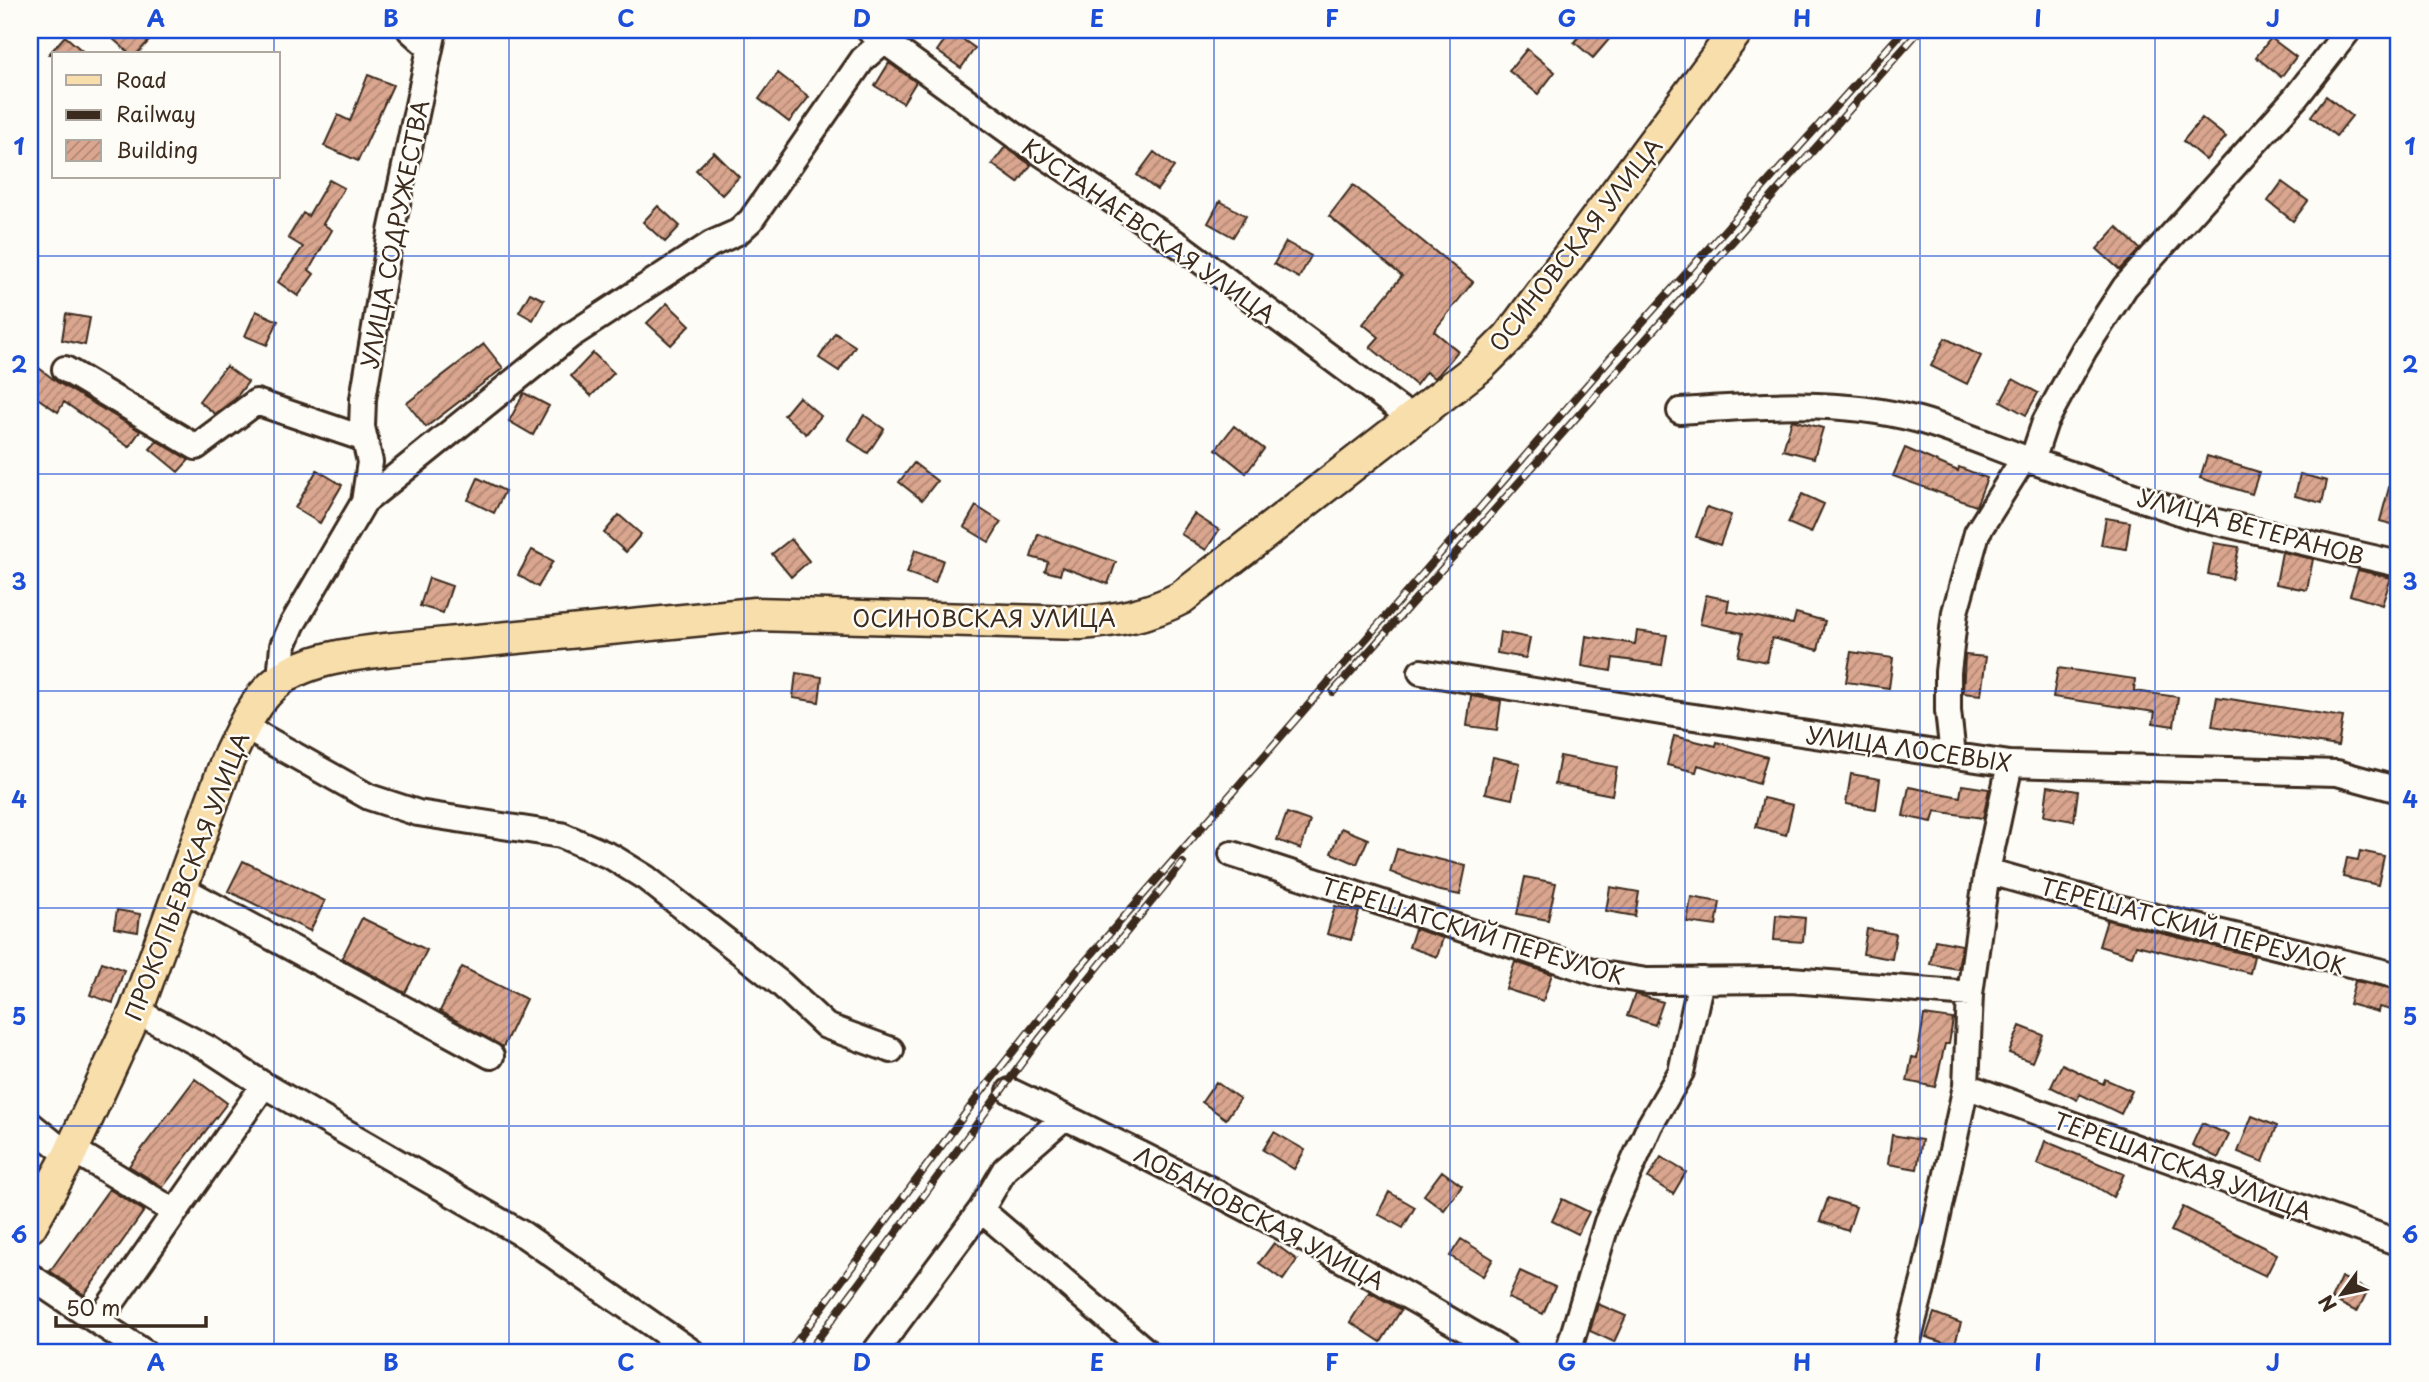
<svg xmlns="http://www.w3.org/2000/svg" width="2429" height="1382" viewBox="0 0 2429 1382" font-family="'Playpen Sans',sans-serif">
  <defs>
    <pattern id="building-hatch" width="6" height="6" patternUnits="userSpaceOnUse" patternTransform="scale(1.75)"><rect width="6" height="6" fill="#daa68f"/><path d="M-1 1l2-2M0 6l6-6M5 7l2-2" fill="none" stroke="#b28774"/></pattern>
  </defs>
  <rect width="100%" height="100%" fill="#fdfcf7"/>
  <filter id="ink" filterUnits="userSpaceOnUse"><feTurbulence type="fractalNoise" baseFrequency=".0143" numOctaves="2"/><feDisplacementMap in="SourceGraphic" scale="14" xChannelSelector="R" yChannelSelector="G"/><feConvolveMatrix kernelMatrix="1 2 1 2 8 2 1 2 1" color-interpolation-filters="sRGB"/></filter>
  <g filter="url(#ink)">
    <path fill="url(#building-hatch)" stroke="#3b2a1e" stroke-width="2" d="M103 30H159L137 54H130Z
      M1584 30H1617L1593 58 1574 42Z
      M951 31 975 48 961 68 937 51Z
      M65 36 86 54H49Z
      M2271 38 2296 57 2281 77 2256 57Z
      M1527 49 1555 72 1538 94 1509 71Z
      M889 63 916 82 903 103 875 86Z
      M778 73 809 97 789 122 759 99Z
      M368 75 393 85 358 161 324 146 338 115 350 121Z
      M2326 96 2352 116 2336 136 2311 116Z
      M2202 118 2226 137 2206 160 2183 141Z
      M1005 147 1031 165 1018 183 992 164Z
      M714 152 739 177 722 195 696 170Z
      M1154 152 1174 167 1157 190 1137 175Z
      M329 180 344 188 323 224 332 230 309 270 314 274 298 296 278 282 303 247 288 238 303 213 308 216Z
      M2282 182 2308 201 2293 221 2268 201Z
      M1353 185 1473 282 1434 331 1458 351 1439 374 1434 378 1426 372 1416 385 1370 347 1379 337 1363 324 1402 276 1329 216Z
      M1220 201 1246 216 1233 237 1208 223Z
      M658 206 680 226 665 242 643 222Z
      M2117 227 2140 249 2120 270 2097 249Z
      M1286 242 1311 256 1299 278 1274 264Z
      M530 293 544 300 533 320 519 312Z
      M667 303 690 325 671 345 647 323Z
      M256 311 278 321 267 345 245 336Z
      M66 314 90 318 85 345 62 340Z
      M835 333 855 346 839 371 819 358Z
      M1945 338 1981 356 1967 384 1931 366Z
      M484 344 503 368 426 427 407 403Z
      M593 353 614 373 591 396 571 376Z
      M30 361 57 382 140 431 129 447 64 402 58 412 30 393Z
      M226 366 248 382 235 399 215 414 199 401Z
      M2013 379 2038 393 2026 415 2001 401Z
      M524 393 549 406 533 435 509 421Z
      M799 397 821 416 806 434 784 415Z
      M864 415 884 429 868 453 848 440Z
      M1792 420 1823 428 1814 458 1783 450Z
      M1234 426 1264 449 1246 473 1216 449Z
      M157 441 189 460 178 472 150 449Z
      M1905 448 1958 471 1959 467 1987 478 1976 506 1893 476Z
      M2207 456 2259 472 2252 494 2200 478Z
      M914 463 937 481 922 500 899 482Z
      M2394 469 2399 470V526L2380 521Z
      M317 470 342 485 320 523 295 508Z
      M2300 474 2327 481 2322 503 2295 496Z
      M478 478 505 491 494 513 468 500Z
      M1802 494 1824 504 1811 533 1788 523Z
      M976 506 1001 522 989 542 964 527Z
      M1707 507 1731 515 1720 545 1696 537Z
      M1194 514 1219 530 1206 550 1181 534Z
      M619 515 641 534 626 552 604 533Z
      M2106 518 2130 522 2126 549 2101 545Z
      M1038 534 1116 562 1108 584 1062 567 1060 575 1045 571 1048 562 1031 557Z
      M791 539 809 561 791 577 772 554Z
      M2214 543 2239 547 2232 579 2208 574Z
      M532 550 553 561 538 587 518 575Z
      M915 550 943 560 935 583 907 573Z
      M2282 552 2313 559 2307 590 2276 584Z
      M2358 570 2391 578 2382 605 2350 595Z
      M429 578 452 586 443 613 420 606Z
      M1706 595 1729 600 1727 611 1793 624 1796 613 1825 621 1818 650 1772 638 1767 662 1738 656 1743 633 1700 624Z
      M1637 631 1667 635 1662 665 1613 658 1611 671 1582 666 1586 636 1635 644Z
      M1500 632 1530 638 1526 658 1497 653Z
      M1851 652 1893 658 1889 688 1846 682Z
      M1965 655 1986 657 1981 695 1963 693Z
      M2058 668 2135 679 2134 691 2178 697 2174 726 2153 723 2155 712 2053 697Z
      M796 673 822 677 819 702 793 698Z
      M1471 696 1501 701 1497 730 1467 726Z
      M2217 697 2343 717 2338 746 2212 726Z
      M1674 736 1716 746 1717 742 1767 757 1759 784 1698 765 1696 772 1667 765Z
      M1560 756 1617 767 1612 795 1555 784Z
      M1493 757 1520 763 1512 799 1485 793Z
      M1851 774 1880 779 1876 809 1846 804Z
      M1962 785 1989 789 1983 818 1935 811 1932 822 1903 816 1909 787 1960 797Z
      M2048 786 2078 791 2074 821 2044 816Z
      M1763 798 1793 805 1786 835 1756 827Z
      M1287 813 1310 821 1301 849 1277 840Z
      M1341 828 1368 839 1357 864 1331 853Z
      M1397 849 1466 866 1460 895 1436 890 1390 872Z
      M2360 851 2384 856 2378 885 2343 877 2347 858 2358 860Z
      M243 861 325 901 310 931 228 891Z
      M1525 877 1556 883 1548 920 1517 914Z
      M1610 887 1639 892 1635 916 1606 911Z
      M1691 897 1720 902 1716 926 1687 922Z
      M1335 906 1359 912 1351 940 1327 934Z
      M117 910 140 914 138 932 114 928Z
      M1776 915 1805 918 1803 942 1774 940Z
      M362 918 427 950 405 993 342 958Z
      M2107 920 2254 956 2250 973 2136 945 2132 956 2099 946Z
      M1415 929 1443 938 1437 957 1409 947Z
      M1867 929 1896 934 1892 959 1863 954Z
      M1935 940 1962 945 1958 969 1930 964Z
      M102 962 124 970 113 1003 90 995Z
      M1515 962 1552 974 1543 1001 1506 989Z
      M462 967 526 999 503 1047 440 1011Z
      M2355 981 2399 990V1012L2379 1007 2378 1012 2349 1004Z
      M1635 994 1663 1002 1655 1025 1627 1016Z
      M1924 1015 1953 1019 1949 1044H1945L1935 1087 1907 1081 1912 1057 1917 1058Z
      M2020 1026 2043 1035 2032 1062 2009 1053Z
      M2062 1064 2103 1084 2105 1079 2132 1091 2121 1114 2080 1094 2077 1100 2051 1087Z
      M195 1079 227 1103 163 1187 129 1166Z
      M1216 1082 1240 1099 1226 1119 1202 1102Z
      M2252 1116 2277 1126 2263 1162 2238 1152Z
      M2202 1123 2229 1135 2218 1158 2192 1145Z
      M1274 1132 1305 1150 1294 1169 1263 1150Z
      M1892 1135 1922 1140 1917 1169 1888 1164Z
      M2045 1141 2124 1174 2113 1197 2088 1182 2037 1164Z
      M1661 1157 1686 1172 1673 1194 1648 1178Z
      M1442 1171 1462 1186 1444 1210 1424 1195Z
      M109 1189 144 1211 84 1295 50 1271Z
      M1389 1192 1415 1207 1403 1228 1378 1214Z
      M1828 1198 1856 1207 1848 1231 1820 1221Z
      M1562 1199 1589 1212 1578 1234 1552 1221Z
      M2183 1207 2277 1254 2266 1276 2171 1231Z
      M1461 1239 1493 1259 1483 1276 1450 1256Z
      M1274 1243 1297 1260 1283 1280 1259 1263Z
      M1520 1271 1555 1287 1543 1314 1508 1298Z
      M2341 1277 2368 1290 2357 1312 2331 1299Z
      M1369 1292 1401 1310 1381 1342 1350 1322Z
      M1598 1304 1626 1316 1614 1342 1590 1331Z
      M1934 1313 1961 1323 1954 1346 1926 1337Z"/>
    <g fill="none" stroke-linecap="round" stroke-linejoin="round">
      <defs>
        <path id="minor" d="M410 30 429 47
          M869 30 1014 135 1182 247 1413 419
          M65 369 196 447 256 402 365 439
          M1680 411C1760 405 1841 399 1919 420 1954 430 1989 445 2024 458
          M2032 461 2045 422 2084 350 2125 287 2296 97 2347 32 2345 30
          M364 502 370 462 362 427 363 399 391 232 434 30
          M1421 672 1667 713 2010 764 2337 773 2399 790
          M280 679 283 646 292 625 364 502 570 336 711 244 738 232 751 220 863 59 896 30
          M243 726 369 797 418 813 561 835 612 857 646 878 781 984 826 1026 891 1050
          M1953 755 1948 711V672L1955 612 1977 533 2024 458 2191 516 2399 564
          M1232 854 1601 974 1647 981 1791 980 1970 994
          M1987 871 2115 907 2399 976
          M181 888 491 1056
          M136 1011 209 1049 264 1085 524 1235 692 1352
          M1966 1086 2399 1243
          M1010 1091C1179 1170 1344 1257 1504 1352
          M30 1124 69 1156
          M72 1149 175 1212
          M981 1210 1005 1169 1065 1117
          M30 1276 98 1322
          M144 1352 98 1322 264 1085
          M875 1352 981 1210 1147 1352
          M1568 1352 1607 1222 1650 1125 1681 1072 1701 980
          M1905 1352 1924 1280 1966 1086 1970 994 1987 871 2010 764"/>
        <path id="major" d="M30 1226 69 1156 136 1011 227 761C240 734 254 699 280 680 308 658 360 653 394 649L755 614 1081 623C1118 620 1149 615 1181 598L1480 366 1509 337 1737 30"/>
      </defs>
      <use href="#minor" stroke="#3b2a1e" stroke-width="30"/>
      <use href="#major" stroke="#3b2a1e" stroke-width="37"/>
      <use href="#minor" stroke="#fdfcf7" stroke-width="24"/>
      <use href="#major" stroke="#f8deab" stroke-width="32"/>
      <defs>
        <path id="rail" d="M1333 692 1920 30
          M789 1352 982 1091 1077 971 1613 355 1904 30
          M808 1352 1041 1037 1183 863"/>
      </defs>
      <use href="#rail" stroke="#3b2a1e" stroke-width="8"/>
      <use href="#rail" stroke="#fdfcf7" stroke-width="5" stroke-dasharray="16" stroke-linecap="butt"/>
    </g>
  </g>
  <path fill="none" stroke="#1d4ed8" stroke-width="2" stroke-opacity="0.55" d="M274 30V54M509 30V1352M744 30V1352M979 30V1352M1214 30V1352M1450 30V1352M1685 30V1352M1920 30V1352M2155 30V1352M274 177V1352M30 256H2399M30 474H2399M30 691H2399M30 908H2399M30 1126H2399"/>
  <g text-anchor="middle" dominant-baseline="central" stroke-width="5" stroke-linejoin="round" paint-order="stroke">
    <g font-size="23" fill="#3b2a1e" stroke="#fdfcf7">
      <text transform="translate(1149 230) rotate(35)">КУСТАНАЕВСКАЯ УЛИЦА</text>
      <text transform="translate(394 234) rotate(-79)">УЛИЦА СОДРУЖЕСТВА</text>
      <text transform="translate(1575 244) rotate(-52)">ОСИНОВСКАЯ УЛИЦА</text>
      <text transform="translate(2251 526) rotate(15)">УЛИЦА ВЕТЕРАНОВ</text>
      <text x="984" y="617">ОСИНОВСКАЯ УЛИЦА</text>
      <text transform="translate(1909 748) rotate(8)">УЛИЦА ЛОСЕВЫХ</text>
      <text transform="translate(186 876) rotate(-69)">ПРОКОПЬЕВСКАЯ УЛИЦА</text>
      <text transform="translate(2193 925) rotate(15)">ТЕРЕШАТСКИЙ ПЕРЕУЛОК</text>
      <text transform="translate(1473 930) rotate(17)">ТЕРЕШАТСКИЙ ПЕРЕУЛОК</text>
      <text transform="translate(2183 1165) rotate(20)">ТЕРЕШАТСКАЯ УЛИЦА</text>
      <text transform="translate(1260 1217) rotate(28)">ЛОБАНОВСКАЯ УЛИЦА</text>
    </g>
  </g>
  <rect width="2429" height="1382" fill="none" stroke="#fdfcf7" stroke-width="77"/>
  <rect x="52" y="52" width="228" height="126" fill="#fdfcf7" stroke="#afa8a0" stroke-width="2"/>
  <rect x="66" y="75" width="35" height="10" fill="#f8deab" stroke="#afa8a0" stroke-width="2"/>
  <text x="116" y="88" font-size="21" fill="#3b2a1e">Road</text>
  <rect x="66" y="110" width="35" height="10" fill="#3b2a1e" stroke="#afa8a0" stroke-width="2"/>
  <text x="116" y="122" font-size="21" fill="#3b2a1e">Railway</text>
  <rect x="66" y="140" width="35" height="21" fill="url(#building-hatch)" stroke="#afa8a0" stroke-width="2"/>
  <text x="116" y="158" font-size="21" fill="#3b2a1e">Building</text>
  <g transform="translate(2342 1294) rotate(237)" stroke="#fdfcf7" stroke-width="5" paint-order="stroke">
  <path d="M0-5L12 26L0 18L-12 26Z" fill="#3b2a1e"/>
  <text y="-10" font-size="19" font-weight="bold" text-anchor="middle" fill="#3b2a1e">N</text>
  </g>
  <path d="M56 1316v10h150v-10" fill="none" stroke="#3b2a1e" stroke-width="3.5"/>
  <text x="66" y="1316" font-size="21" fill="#3b2a1e" stroke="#fdfcf7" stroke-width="5" paint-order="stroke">50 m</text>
  <rect x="38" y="38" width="2352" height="1306" fill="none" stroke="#1d4ed8" stroke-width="2.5"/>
  <g font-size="23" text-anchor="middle" font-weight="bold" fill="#1d4ed8">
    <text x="156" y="27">A</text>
    <text x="391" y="27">B</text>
    <text x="626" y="27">C</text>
    <text x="862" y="27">D</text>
    <text x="1097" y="27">E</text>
    <text x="1332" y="27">F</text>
    <text x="1567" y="27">G</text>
    <text x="1802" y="27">H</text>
    <text x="2038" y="27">I</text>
    <text x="2273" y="27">J</text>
    <text x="19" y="155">1</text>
    <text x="2410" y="155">1</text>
    <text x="19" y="373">2</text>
    <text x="2410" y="373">2</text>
    <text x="19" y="590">3</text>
    <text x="2410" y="590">3</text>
    <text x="19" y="808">4</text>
    <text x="2410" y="808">4</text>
    <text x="19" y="1025">5</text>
    <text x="2410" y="1025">5</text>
    <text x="19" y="1243">6</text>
    <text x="2410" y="1243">6</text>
    <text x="156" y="1371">A</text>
    <text x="391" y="1371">B</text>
    <text x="626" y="1371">C</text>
    <text x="862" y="1371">D</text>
    <text x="1097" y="1371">E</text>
    <text x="1332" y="1371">F</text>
    <text x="1567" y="1371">G</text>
    <text x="1802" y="1371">H</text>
    <text x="2038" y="1371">I</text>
    <text x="2273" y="1371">J</text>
  </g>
</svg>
